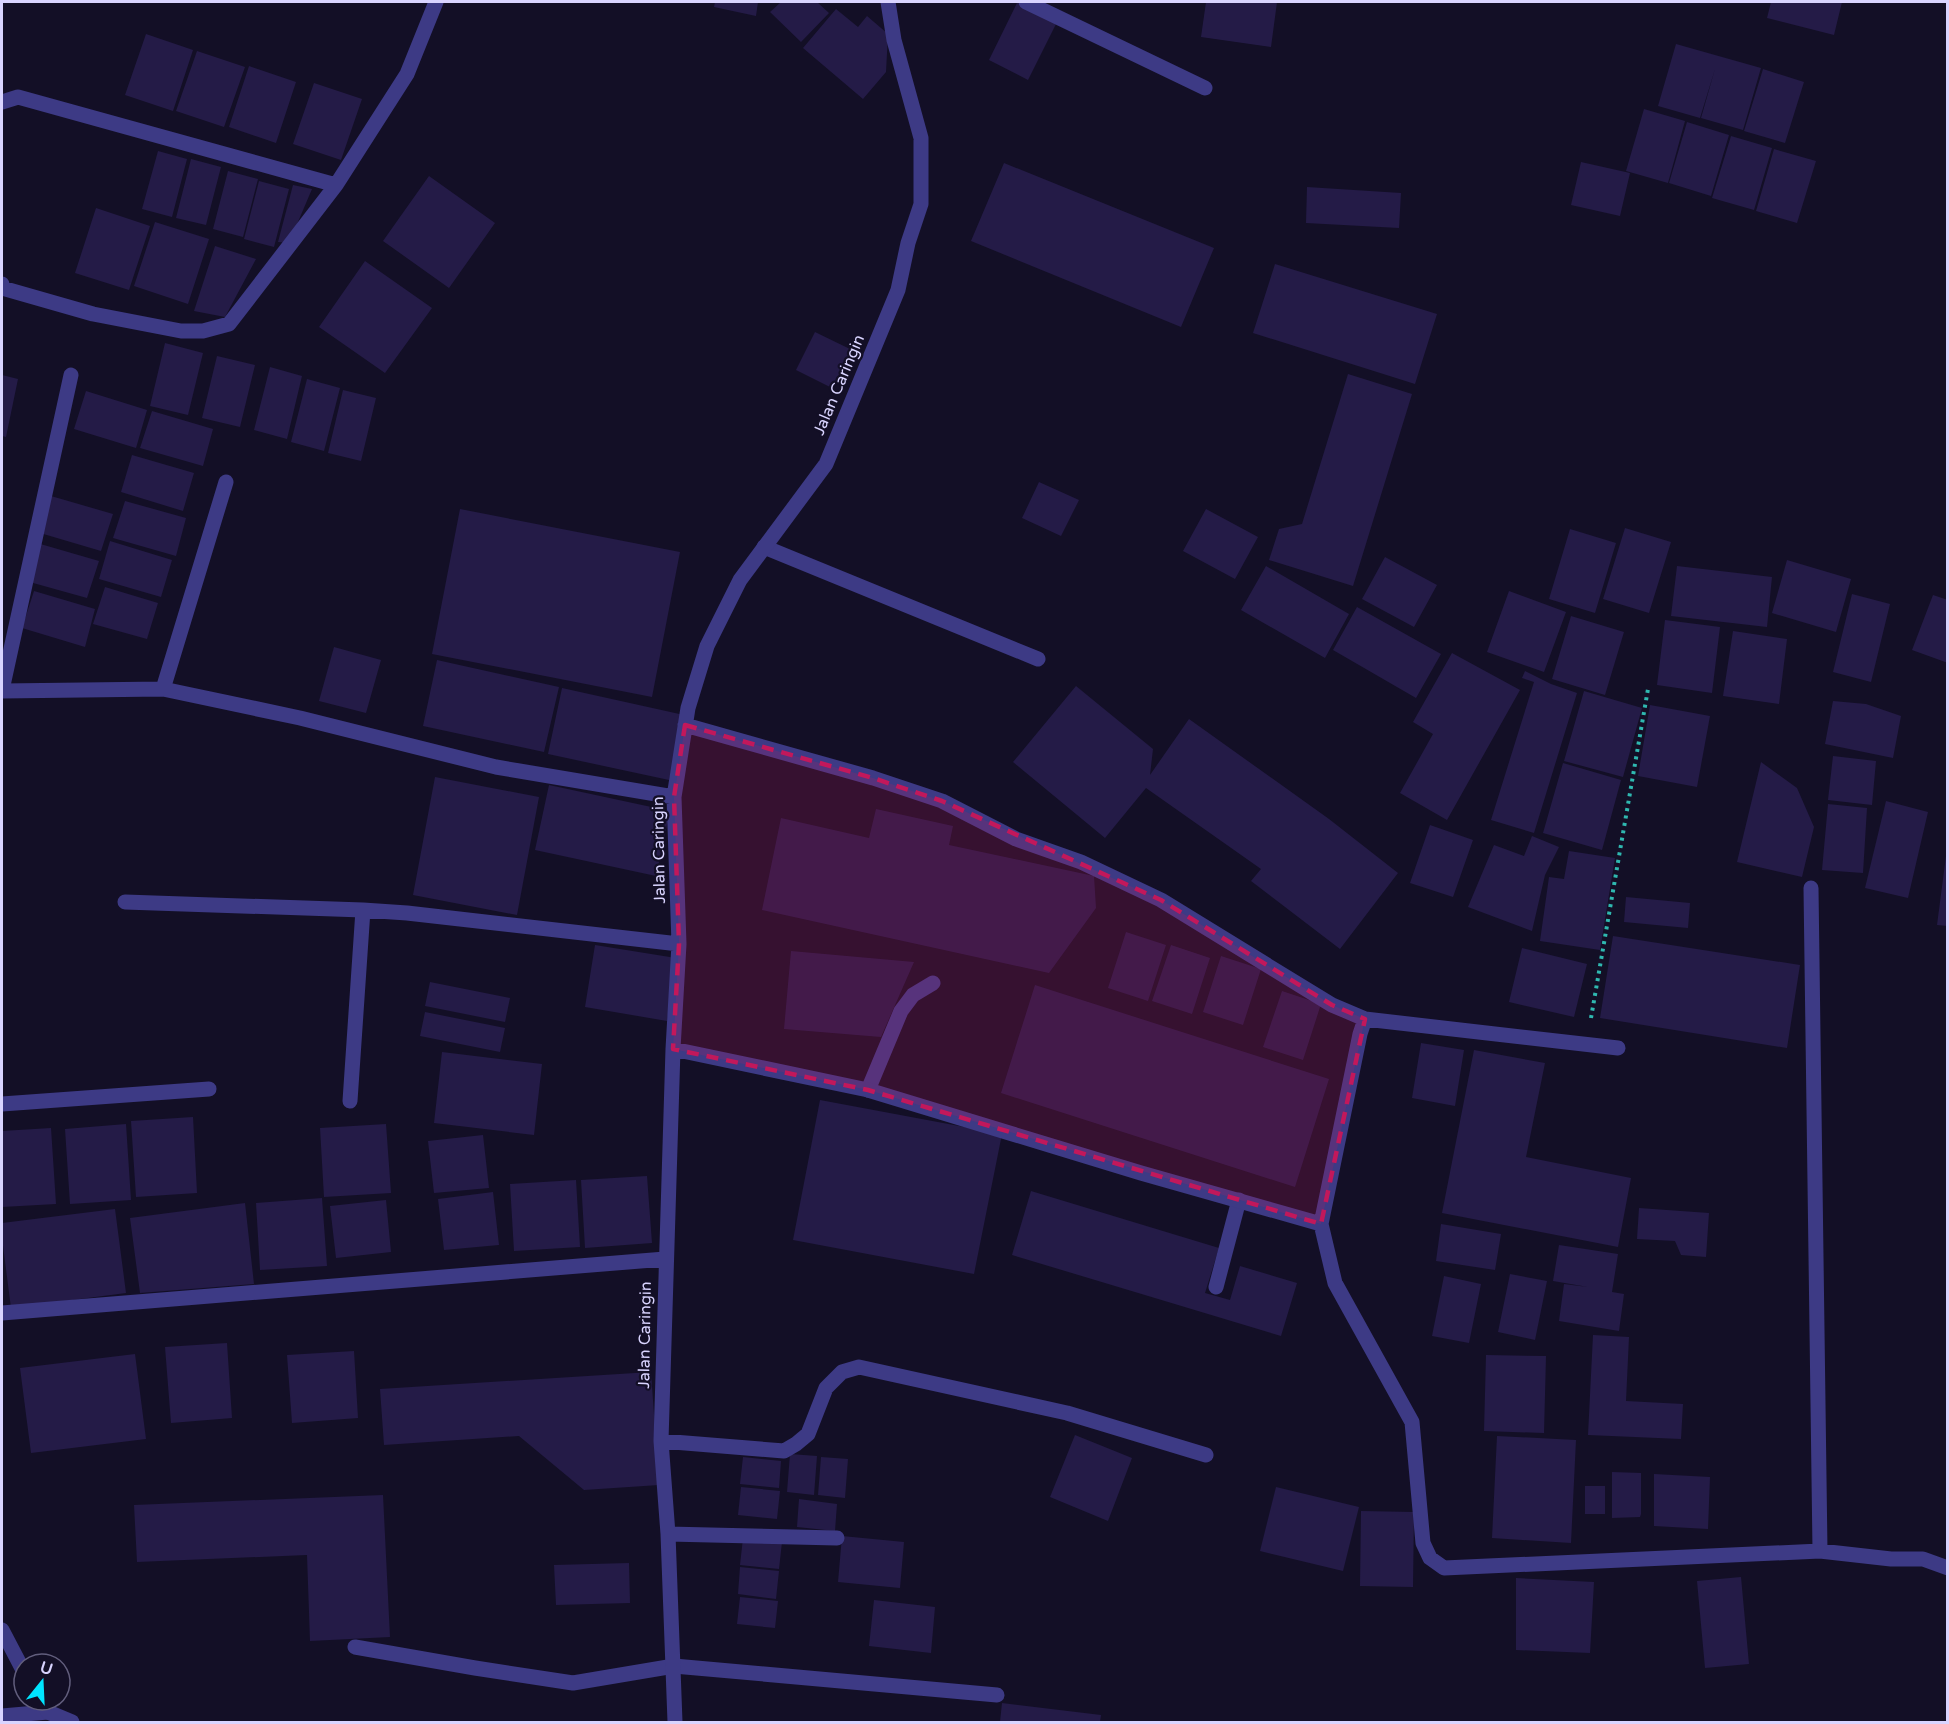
<svg xmlns="http://www.w3.org/2000/svg" width="1949" height="1724" viewBox="0 0 1949 1724" font-family="'Varela Round',sans-serif">
  <rect width="100%" height="100%" fill="#130f26"/>
  <path fill="#241b47" d="M715 2H758L756 16 714 7Z
    M781 2H817L829 13 801 42 770 12Z
    M1206 2H1277L1271 47 1201 37Z
    M1771 2H1842L1834 35 1767 18Z
    M1017 3 1057 22 1028 80 989 60Z
    M836 9 858 27 867 16 888 34 886 72 863 99 803 48Z
    M146 34 193 50 173 111 125 95Z
    M1676 44 1761 68 1743 130 1701 118 1715 69 1700 118 1658 106Z
    M197 51 245 67 224 127 176 111Z
    M249 66 296 82 276 143 229 127Z
    M1763 69 1804 82 1785 143 1744 131Z
    M314 83 362 99 341 160 293 144Z
    M1644 109 1685 121 1668 183 1626 171Z
    M1687 122 1729 135 1711 196 1669 183Z
    M1731 136 1772 148 1754 210 1712 198Z
    M1774 149 1816 161 1797 223 1756 211Z
    M158 151 187 159 172 217 142 209Z
    M191 159 221 167 206 225 176 218Z
    M1581 162 1630 173 1620 216 1571 205Z
    M1004 163 1214 248 1181 327 971 241Z
    M228 171 258 179 243 237 213 229Z
    M429 176 495 223 449 288 383 241Z
    M259 181 289 189 274 247 244 239Z
    M293 185 312 189 289 243 278 242Z
    M1307 187 1401 193 1399 228 1306 223Z
    M96 208 150 226 129 290 75 273Z
    M155 222 209 239 188 304 134 286Z
    M215 246 256 259 225 317 194 311Z
    M365 261 432 308 385 373 319 327Z
    M1275 264 1437 314 1415 384 1253 333Z
    M815 332 852 350 832 388 796 370Z
    M165 343 203 353 188 415 150 406Z
    M217 356 255 365 240 427 202 418Z
    M270 367 302 376 287 439 254 430Z
    M1348 374 1412 394 1353 586 1269 560 1279 529 1302 524Z
    M2 375 18 379 6 437 2 436Z
    M307 379 340 388 324 451 291 442Z
    M343 390 376 398 361 461 328 453Z
    M86 391 147 410 136 448 74 429Z
    M152 411 213 429 203 466 140 448Z
    M132 455 194 473 183 511 121 492Z
    M1039 482 1079 500 1061 536 1022 518Z
    M51 496 113 514 101 551 40 533Z
    M125 501 186 518 176 556 113 538Z
    M460 509 680 552 652 697 432 654Z
    M1206 509 1258 537 1235 579 1183 551Z
    M1625 528 1671 542 1649 613 1603 599Z
    M1570 529 1616 543 1595 613 1549 599Z
    M110 541 172 560 161 597 99 579Z
    M37 543 99 561 87 598 26 581Z
    M1385 557 1437 585 1414 627 1362 599Z
    M1787 560 1851 579 1836 632 1772 613Z
    M1266 566 1349 614 1325 658 1241 610Z
    M1677 566 1772 577 1767 627 1671 616Z
    M105 587 158 603 147 639 93 624Z
    M34 591 95 609 85 647 22 628Z
    M1509 591 1566 612 1544 672 1487 652Z
    M1852 594 1890 604 1871 682 1833 672Z
    M1933 595 1948 600V663L1912 650Z
    M1357 607 1441 654 1416 698 1333 650Z
    M1571 616 1624 632 1605 695 1552 679Z
    M1665 620 1720 627 1712 693 1657 685Z
    M1733 631 1787 639 1779 704 1723 696Z
    M334 647 381 660 366 713 319 701Z
    M1452 653 1520 690 1447 820 1400 793 1433 734 1413 722Z
    M437 660 559 687 544 752 423 726Z
    M1525 671 1551 684 1577 693 1534 833 1491 820 1534 682 1522 678Z
    M1076 686 1153 749 1150 775 1189 719 1329 819 1398 873 1340 949 1251 881 1261 869 1146 788 1105 838 1013 762Z
    M562 688 684 715 669 780 548 754Z
    M1584 691 1642 708 1623 777 1564 761Z
    M1833 701 1866 704 1901 716 1893 758 1825 744Z
    M1650 705 1710 716 1697 787 1638 776Z
    M1833 756 1876 761 1872 805 1828 800Z
    M1761 762 1797 788 1814 827 1802 877 1737 862Z
    M1563 763 1621 780 1602 850 1543 833Z
    M435 777 539 797 517 915 413 895Z
    M549 785 670 811 656 876 535 850Z
    M1886 801 1928 812 1908 898 1865 888Z
    M1828 804 1867 808 1863 873 1822 870Z
    M876 809 953 826 949 845 1094 876 1096 908 1049 973 762 910 781 818 869 838Z
    M1430 825 1473 840 1453 897 1410 883Z
    M1532 836 1559 847 1545 875 1532 931 1468 907 1494 845 1524 856Z
    M1569 851 1615 858 1600 950 1540 941 1549 877 1564 879Z
    M1946 856 1948 857V926L1937 925Z
    M1626 897 1690 903 1688 928 1624 922Z
    M1126 932 1166 945 1148 1001 1108 988Z
    M1613 936 1800 965 1787 1048 1600 1018Z
    M595 945 676 958 667 1021 585 1007Z
    M1171 945 1210 958 1192 1014 1152 1001Z
    M1522 948 1587 964 1574 1017 1509 1002Z
    M791 951 914 962 881 1037 784 1029Z
    M1221 956 1261 969 1243 1025 1203 1012Z
    M430 982 510 998 505 1022 425 1006Z
    M1035 985 1329 1079 1295 1187 1001 1093Z
    M1282 991 1321 1004 1303 1060 1263 1047Z
    M425 1012 505 1028 500 1052 420 1036Z
    M1421 1043 1464 1050 1455 1106 1412 1098Z
    M1474 1050 1545 1063 1526 1157 1631 1178 1618 1247 1442 1213Z
    M442 1052 542 1064 534 1135 434 1123Z
    M820 1100 1002 1134 974 1274 793 1240Z
    M193 1117 197 1193 136 1197 131 1121Z
    M126 1124 131 1200 70 1204 65 1129Z
    M386 1124 391 1193 324 1197 320 1128Z
    M51 1128 56 1204 2 1207V1131Z
    M483 1135 489 1188 434 1193 428 1141Z
    M647 1176 652 1243 585 1248 581 1180Z
    M576 1180 580 1247 514 1251 510 1184Z
    M1031 1191 1219 1248 1205 1293 1230 1300 1240 1266 1297 1283 1281 1336 1012 1255Z
    M493 1192 499 1245 444 1250 438 1199Z
    M322 1198 327 1266 260 1270 256 1203Z
    M386 1200 391 1252 336 1258 330 1206Z
    M245 1203 254 1284 140 1293 130 1218Z
    M1639 1208 1709 1213 1706 1257 1681 1255 1675 1241 1637 1239Z
    M115 1209 126 1293 11 1308 2 1238V1223Z
    M1441 1224 1501 1234 1495 1270 1436 1261Z
    M1559 1245 1618 1254 1612 1292 1624 1294 1619 1331 1559 1321 1564 1284 1588 1287 1553 1281Z
    M1510 1274 1547 1281 1535 1340 1498 1332Z
    M1444 1276 1481 1284 1469 1343 1432 1336Z
    M1593 1335 1629 1337 1626 1401 1683 1404 1681 1439 1588 1435Z
    M227 1343 232 1418 171 1423 165 1347Z
    M354 1351 358 1418 292 1423 287 1355Z
    M135 1354 146 1439 31 1453 20 1368Z
    M1486 1355 1546 1356 1544 1433 1484 1431Z
    M651 1372 659 1485 584 1490 519 1436 384 1445 380 1389Z
    M1075 1435 1132 1458 1108 1521 1050 1497Z
    M1497 1436 1576 1440 1571 1543 1492 1538Z
    M790 1454 817 1456 814 1495 787 1492Z
    M743 1457 781 1461 779 1488 740 1484Z
    M821 1457 848 1459 845 1498 818 1495Z
    M1612 1472 1641 1473V1514L1640 1517 1612 1518Z
    M1654 1474 1710 1477 1708 1529 1654 1526Z
    M1585 1486H1605V1514H1585Z
    M741 1487 780 1491 777 1519 738 1515Z
    M1276 1487 1359 1507 1343 1571 1260 1551Z
    M383 1495 390 1637 310 1641 307 1555 137 1562 134 1505Z
    M799 1499 837 1504 835 1531 797 1527Z
    M1361 1511 1414 1512 1413 1587 1360 1586Z
    M842 1536 904 1542 900 1588 838 1582Z
    M743 1538 782 1542 779 1569 740 1565Z
    M629 1563 630 1603 556 1605 554 1565Z
    M740 1567 779 1571 776 1599 738 1594Z
    M1741 1577 1749 1664 1705 1668 1697 1581Z
    M1516 1578 1594 1582 1590 1653 1516 1650Z
    M740 1597 778 1601 775 1628 737 1624Z
    M874 1600 935 1607 931 1653 869 1646Z
    M1002 1703 1101 1715 1100 1722H1000Z"/>
  <g fill="none" stroke-linecap="round" stroke-linejoin="round">
    <path stroke="#2fb8b0" stroke-width="4" stroke-dasharray="3 4.5" stroke-linecap="butt" d="M1591 1018 1648 689"/>
    <path stroke="#3d3a85" stroke-width="15" d="M1026 2 1205 88
      M764 547 1038 659
      M868 1090 901 1011 913 995 933 983
      M1216 1287 1239 1200
      M355 1647 475 1668 573 1683 674 1666 997 1695
      M2 1716 48 1712"/>
    <path stroke="#3d3a85" stroke-width="15" d="M2 102 18 97 336 185 229 324 203 331H181L93 314 2 288V284
      M336 185 407 74 436 2
      M163 689 226 482
      M2 690 71 375
      M2 691 163 689 300 718 496 767 674 797
      M685 725 873 778 942 801 1016 839 1081 862 1161 900 1332 1005 1365 1019 1360 1034 1321 1224 1335 1283 1412 1422 1423 1543 1430 1558 1444 1568 1820 1551 1891 1559H1923L1948 1568
      M1811 888 1820 1551
      M125 902 363 910
      M1365 1019 1618 1048
      M673 1049 868 1090 1141 1173 1321 1224
      M350 1101 363 910 407 913 679 944
      M2 1104 209 1089
      M2 1313 665 1259
      M661 1441 784 1451 796 1444 808 1434 826 1388 842 1372 859 1367 1067 1413 1206 1455
      M668 1534 837 1538
      M2 1630 24 1672
      M41 1700 48 1712 72 1722
      M675 1722 668 1534 661 1441 673 1049 679 944 674 797 688 708 707 646 740 580 826 464 898 290 908 243 921 204V138L894 40 888 2"/>
  </g>
  <path fill="#c2185b" fill-opacity="0.2" stroke="#c2185b" stroke-width="4.5" stroke-dasharray="12 8" stroke-linejoin="round" d="M685 725 873 778 942 801 1161 900 1332 1005 1365 1019 1321 1224 868 1090 673 1049 679 944 674 797Z"/>
  <g text-anchor="middle" dominant-baseline="central" stroke-width="4.5" stroke-linejoin="round" paint-order="stroke">
    <g font-size="16" fill="#d9d4ff" stroke="#130f26">
      <text transform="translate(839 385) rotate(-67)">Jalan Caringin</text>
      <text transform="translate(659 850) rotate(-91)">Jalan Caringin</text>
      <text transform="translate(645 1335) rotate(-89)">Jalan Caringin</text>
    </g>
  </g>
  <rect width="1949" height="1724" fill="none" stroke="#d9d4ff" stroke-width="6"/>
  <g transform="translate(42 1682) rotate(18)"><circle r="28" fill="#130f26" stroke="#625e7d" stroke-width="1.5"/>
  <path d="M0-4.5L10 22L0 15L-10 22Z" fill="#00e5ff"/>
  <text y="-9" font-size="16" font-weight="bold" text-anchor="middle" fill="#d9d4ff">U</text>
  </g>
</svg>
